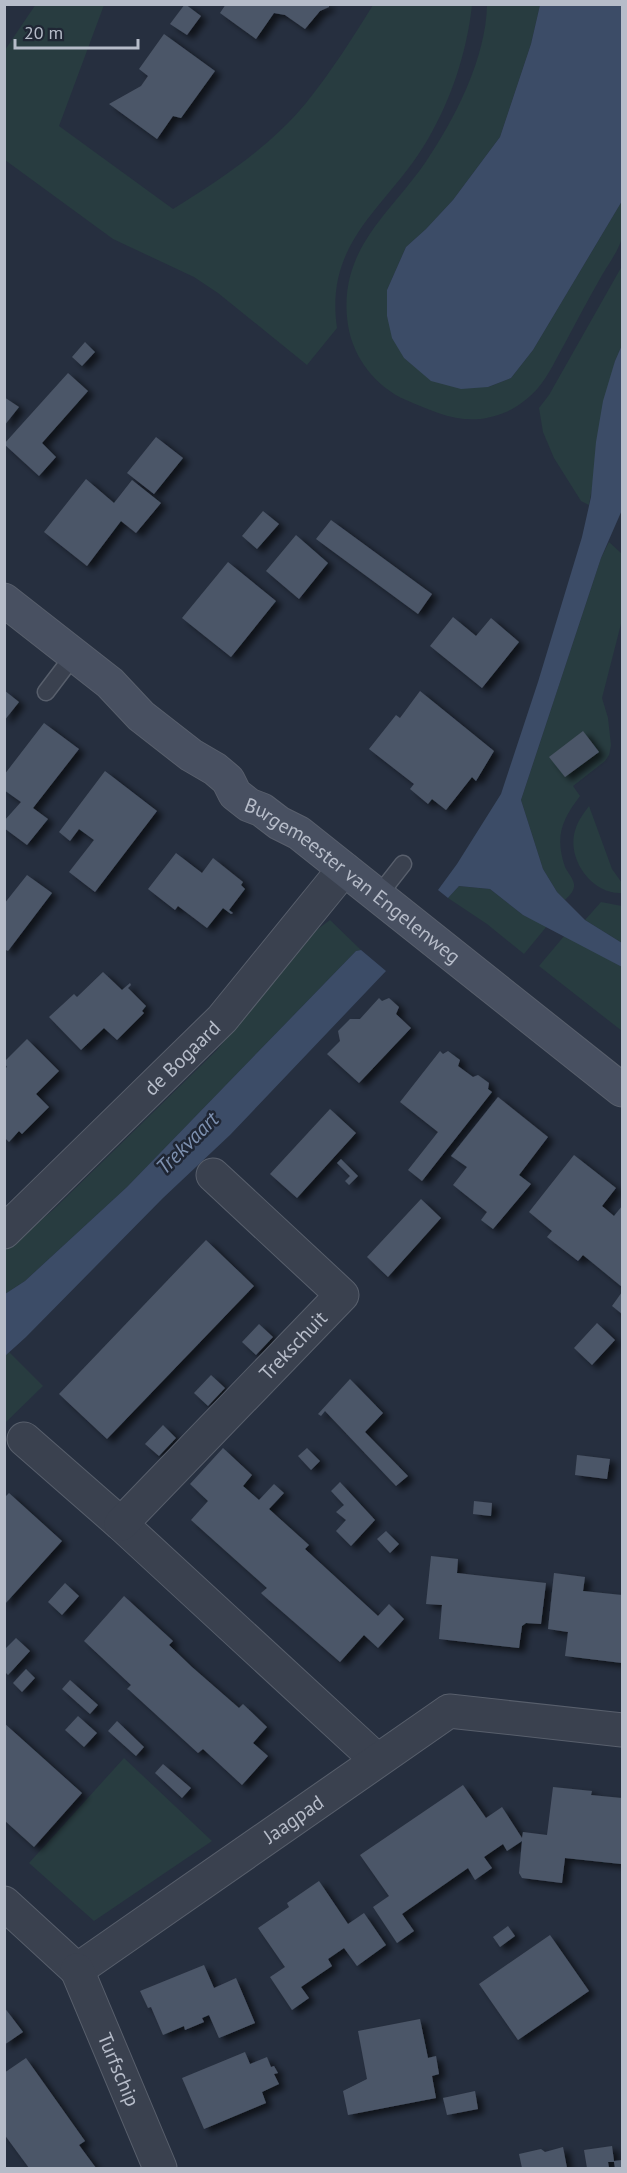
<svg xmlns="http://www.w3.org/2000/svg" width="627" height="2173" viewBox="0 0 627 2173" font-family="'PT Sans',sans-serif">
  <defs>
    <filter id="shadow"><feDropShadow dx="6" dy="4" stdDeviation="3" flood-color="#0009"/></filter>
  </defs>
  <rect width="100%" height="100%" fill="#262f3f"/>
  <path fill="#283c40" d="M36 4 104 5 59 126 173 209C220 180 271 146 306 103 331 72 352 39 373 5H472C467 51 452 98 428 139 390 206 324 238 337 328L307 365 218 293 194 277 113 239 5 160V50Z
    M487 5H540L531 44 500 137 453 200 426 229 406 247 387 290V316L404 358 417 368 488 387 511 378 533 350 622 201C622 212 625 227 622 237 620 249 607 266 601 277 588 300 576 322 564 345 556 359 549 375 538 388 530 397 518 407 506 412 469 428 441 415 406 400 376 387 353 358 348 325 337 251 388 216 425 163 455 119 486 58 487 5Z
    M622 266V345L615 361 589 505 581 501 554 458 543 432 539 408 549 395Z
    M609 542 622 554V620L602 698 608 718 611 745 609 755 605 761 573 786 580 796C561 821 555 837 565 867 568 873 573 878 574 884 575 891 569 896 565 900L557 892 543 869 521 800 601 558Z
    M589 806 612 869 622 883V893C594 895 569 863 574 835 576 824 582 815 589 806Z
    M459 886 490 889 523 915 547 926 524 954 487 924 448 898Z
    M601 902 622 906V943L585 920Z
    M330 920 361 950 356 951 127 1187 25 1281 5 1294V1250L53 1210 217 1050 311 934Z
    M565 935 622 967V1031L539 966Z
    M9 1352 43 1386 5 1423V1356Z
    M124 1758 212 1841 94 1921 29 1863Z"/>
  <path fill="#3c4c67" d="M540 5H622V201L533 350 511 378 488 387 461 389 431 381 404 358 392 338 387 316V290L406 247 426 229 453 200 500 137 531 44Z
    M622 345V510L601 558 521 800 543 869 557 892 585 920 622 943V967L523 915 490 889 459 886 448 898 438 890 457 864 501 794 538 682 582 537 591 497 596 442 603 401 615 361Z
    M361 950 386 971 230 1135 163 1198 26 1337 5 1356V1294L25 1281 127 1187 356 951Z"/>
  <path fill="#4c5667" filter="url(#shadow)" d="M185 4 201 16 187 35 170 24Z
    M226 4H329V7L320 11 305 29 285 15 274 13 256 39 220 13Z
    M164 34 215 71 181 118 173 116 157 139 109 104 141 86 148 76 139 69Z
    M85 342 95 352 82 366 72 357Z
    M68 373 88 391 42 443 56 457 39 476 4 444Z
    M4 397 19 407 4 426Z
    M156 437 183 458 154 494 127 473Z
    M86 479 114 503 132 480 161 503 136 533 121 521 87 566 44 532Z
    M263 511 279 524 257 549 242 536Z
    M331 520 432 594 418 614 316 539Z
    M296 535 328 563 299 599 266 571Z
    M228 562 276 601 231 657 182 618Z
    M453 617 476 636 491 618 519 642 482 688 430 646Z
    M4 690 19 702 4 721Z
    M420 691 494 751 476 781 472 777 446 810 432 799 428 804 410 789 414 784 369 749 396 715 400 718Z
    M44 723 79 749 33 808 48 819 27 845 4 828V821L21 802 4 790V775Z
    M583 731 599 752 565 777 549 757Z
    M105 771 157 811 95 892 69 872 94 840 79 829 70 841 59 832Z
    M176 853 202 873 213 858 243 882 241 885 245 889 229 910 233 913 231 914 223 908 207 928 178 906 175 910 148 889Z
    M27 875 52 893 8 951 4 949V904Z
    M103 972 122 990 130 983 131 985 128 988 146 1006 142 1011 144 1013 117 1040 104 1028 81 1050 49 1017 74 994 77 997Z
    M379 998 382 1001 389 998 399 1007 396 1014 411 1028 359 1083 327 1054 340 1041 338 1031 350 1019H360Z
    M27 1039 59 1071 36 1094 49 1107 22 1134 19 1131 9 1142 4 1137V1069L7 1067 4 1062Z
    M440 1051 443 1054 448 1051 460 1060 458 1066 473 1077 478 1075 489 1083 488 1089 492 1092 422 1181 408 1170 438 1132 400 1102Z
    M498 1097 548 1137 519 1175 531 1184 493 1229 481 1220 487 1212 453 1185 467 1167 451 1156Z
    M330 1109 356 1133 297 1198 270 1174Z
    M574 1155 616 1188 602 1206 614 1216 622 1206V1287L583 1255 578 1261 547 1237 552 1231 529 1212Z
    M341 1159 358 1176 349 1185 345 1181 350 1176 337 1163Z
    M421 1199 441 1218 388 1277 367 1257Z
    M206 1240 254 1286 107 1439 59 1394Z
    M622 1292V1314L612 1306Z
    M597 1323 615 1340 592 1365 574 1348Z
    M259 1324 273 1337 256 1355 242 1342Z
    M211 1375 225 1388 208 1406 194 1393Z
    M350 1379 383 1413 365 1432 408 1476 396 1486 325 1411 321 1416 318 1414Z
    M163 1425 176 1438 159 1456 145 1444Z
    M223 1448 252 1475 243 1486 259 1500 274 1484 284 1493 269 1509 309 1545 305 1549 378 1616 389 1604 404 1619 378 1648 364 1635 340 1662 263 1595 261 1593 267 1588 191 1520 208 1501 190 1484Z
    M307 1448 320 1461 311 1470 298 1456Z
    M577 1455 610 1459 607 1479 575 1475Z
    M340 1482 375 1520 351 1546 336 1531 346 1520 336 1512 344 1505 331 1491Z
    M9 1493 62 1541 4 1605V1498Z
    M474 1501 492 1503 491 1516 473 1514Z
    M386 1531 399 1544 390 1553 377 1539Z
    M431 1556 458 1559 457 1573 546 1583 541 1624 526 1623 522 1626 519 1648 439 1639 442 1605 426 1604Z
    M554 1573 585 1577 583 1591 622 1595V1663L565 1656 568 1632 548 1629Z
    M65 1583 79 1596 62 1615 48 1602Z
    M124 1596 173 1641 169 1645 192 1667 239 1708 243 1704 267 1727 253 1743 268 1756 242 1785 203 1749 198 1753 129 1690 127 1689 131 1685 84 1641Z
    M16 1638 30 1651 8 1675 4 1671V1650Z
    M26 1669 35 1678 22 1692 13 1683Z
    M70 1680 98 1705 90 1714 62 1689Z
    M78 1716 97 1733 84 1747 65 1730Z
    M117 1721 144 1747 136 1756 108 1731Z
    M4 1723 82 1793 34 1847 4 1820Z
    M163 1764 191 1788 182 1798 155 1773Z
    M463 1785 486 1818 502 1807 522 1838 523 1832 547 1835 553 1787 592 1791 591 1795 622 1798 621 1864 565 1858 562 1883 522 1878 519 1873 522 1841 507 1851 503 1844 484 1857 492 1868 475 1880 468 1868 402 1914 414 1931 397 1943 373 1907 389 1896 360 1855Z
    M319 1881 348 1924 364 1913 386 1945 357 1966 344 1948 328 1959 332 1966 301 1987 309 1998 292 2010 270 1977 285 1967 258 1928 289 1907 287 1903Z
    M508 1926 515 1936 500 1947 493 1937Z
    M550 1935 589 1991 518 2040 479 1984Z
    M204 1965 214 1988 236 1978 255 2023 219 2038 209 2015 202 2018 204 2022 185 2030 184 2026 163 2035 151 2007 148 2008 140 1991Z
    M4 2007 23 2032 4 2045Z
    M420 2019 428 2058 436 2056 439 2074 432 2076 436 2098 348 2115 343 2091 367 2079 358 2031Z
    M245 2052 250 2064 267 2057 271 2067 274 2066 278 2073 274 2074 279 2084 262 2092 266 2103 204 2129 182 2078Z
    M26 2058 85 2141 79 2145 96 2168H29L4 2134V2073Z
    M475 2091 478 2109 447 2115 443 2098Z
    M612 2146 614 2161 622 2160V2168H615L614 2162H608L609 2168H587L584 2150Z
    M563 2147 567 2168H522L519 2154 541 2149 545 2152Z"/>
  <g fill="none" stroke-linecap="round" stroke-linejoin="round">
    <defs>
      <path id="lane" d="M46 692 74 655
        M378 896 403 864"/>
      <g id="street">
        <path id="s1" d="M4 1232 222 1019 344 869"/>
        <path d="M24 1439 121 1524 377 1760"/>
        <path id="s2" d="M121 1524 342 1295 213 1175"/>
        <path id="s3" d="M4 1903 77 1970 449 1711 622 1730"/>
        <path id="s4" d="M77 1970 160 2168"/>
      </g>
      <g id="secondary">
        <path id="s5" d="M4 600 110 683 141 716 191 755 215 769 228 780 235 794 249 805 262 810 279 823 299 833 622 1090"/>
      </g>
    </defs>
    <use href="#lane" stroke="#585f6c" stroke-width="19"/>
    <use href="#street" stroke="#585f6c" stroke-width="35"/>
    <use href="#secondary" stroke="#585f6c" stroke-width="35"/>
    <use href="#lane" stroke="#3a414f" stroke-width="16"/>
    <use href="#street" stroke="#3a414f" stroke-width="33"/>
    <use href="#secondary" stroke="#485061" stroke-width="33"/>
  </g>
  <g text-anchor="middle" dominant-baseline="central" stroke-width="5" stroke-linejoin="round" paint-order="stroke">
    <g font-size="20" fill="#b6bcc9" stroke="#1f2634">
      <text stroke="none"><textPath href="#s5" startOffset="450">Burgemeester van Engelenweg</textPath></text>
      <text stroke="none"><textPath href="#s1" startOffset="249">de Bogaard</textPath></text>
      <text stroke="none"><textPath href="#s2" startOffset="248">Trekschuit</textPath></text>
      <text stroke="none"><textPath href="#s3" startOffset="363">Jaagpad</textPath></text>
      <text stroke="none"><textPath href="#s4" startOffset="108">Turfschip</textPath></text>
    </g>
    <g font-size="21" font-style="italic" fill="#7e91b0" stroke="#1f2634">
      <text transform="translate(187 1143) rotate(-45)">Trekvaart</text>
    </g>
  </g>
  <rect width="627" height="2173" fill="none" stroke="#b6bcc9" stroke-width="12"/>
  <path d="M15 39v9h123v-9" fill="none" stroke="#b6bcc9" stroke-width="3"/>
  <text x="24" y="39" font-size="18" fill="#b6bcc9" stroke="#1f2634" stroke-width="4.5" paint-order="stroke">20 m</text>
</svg>
